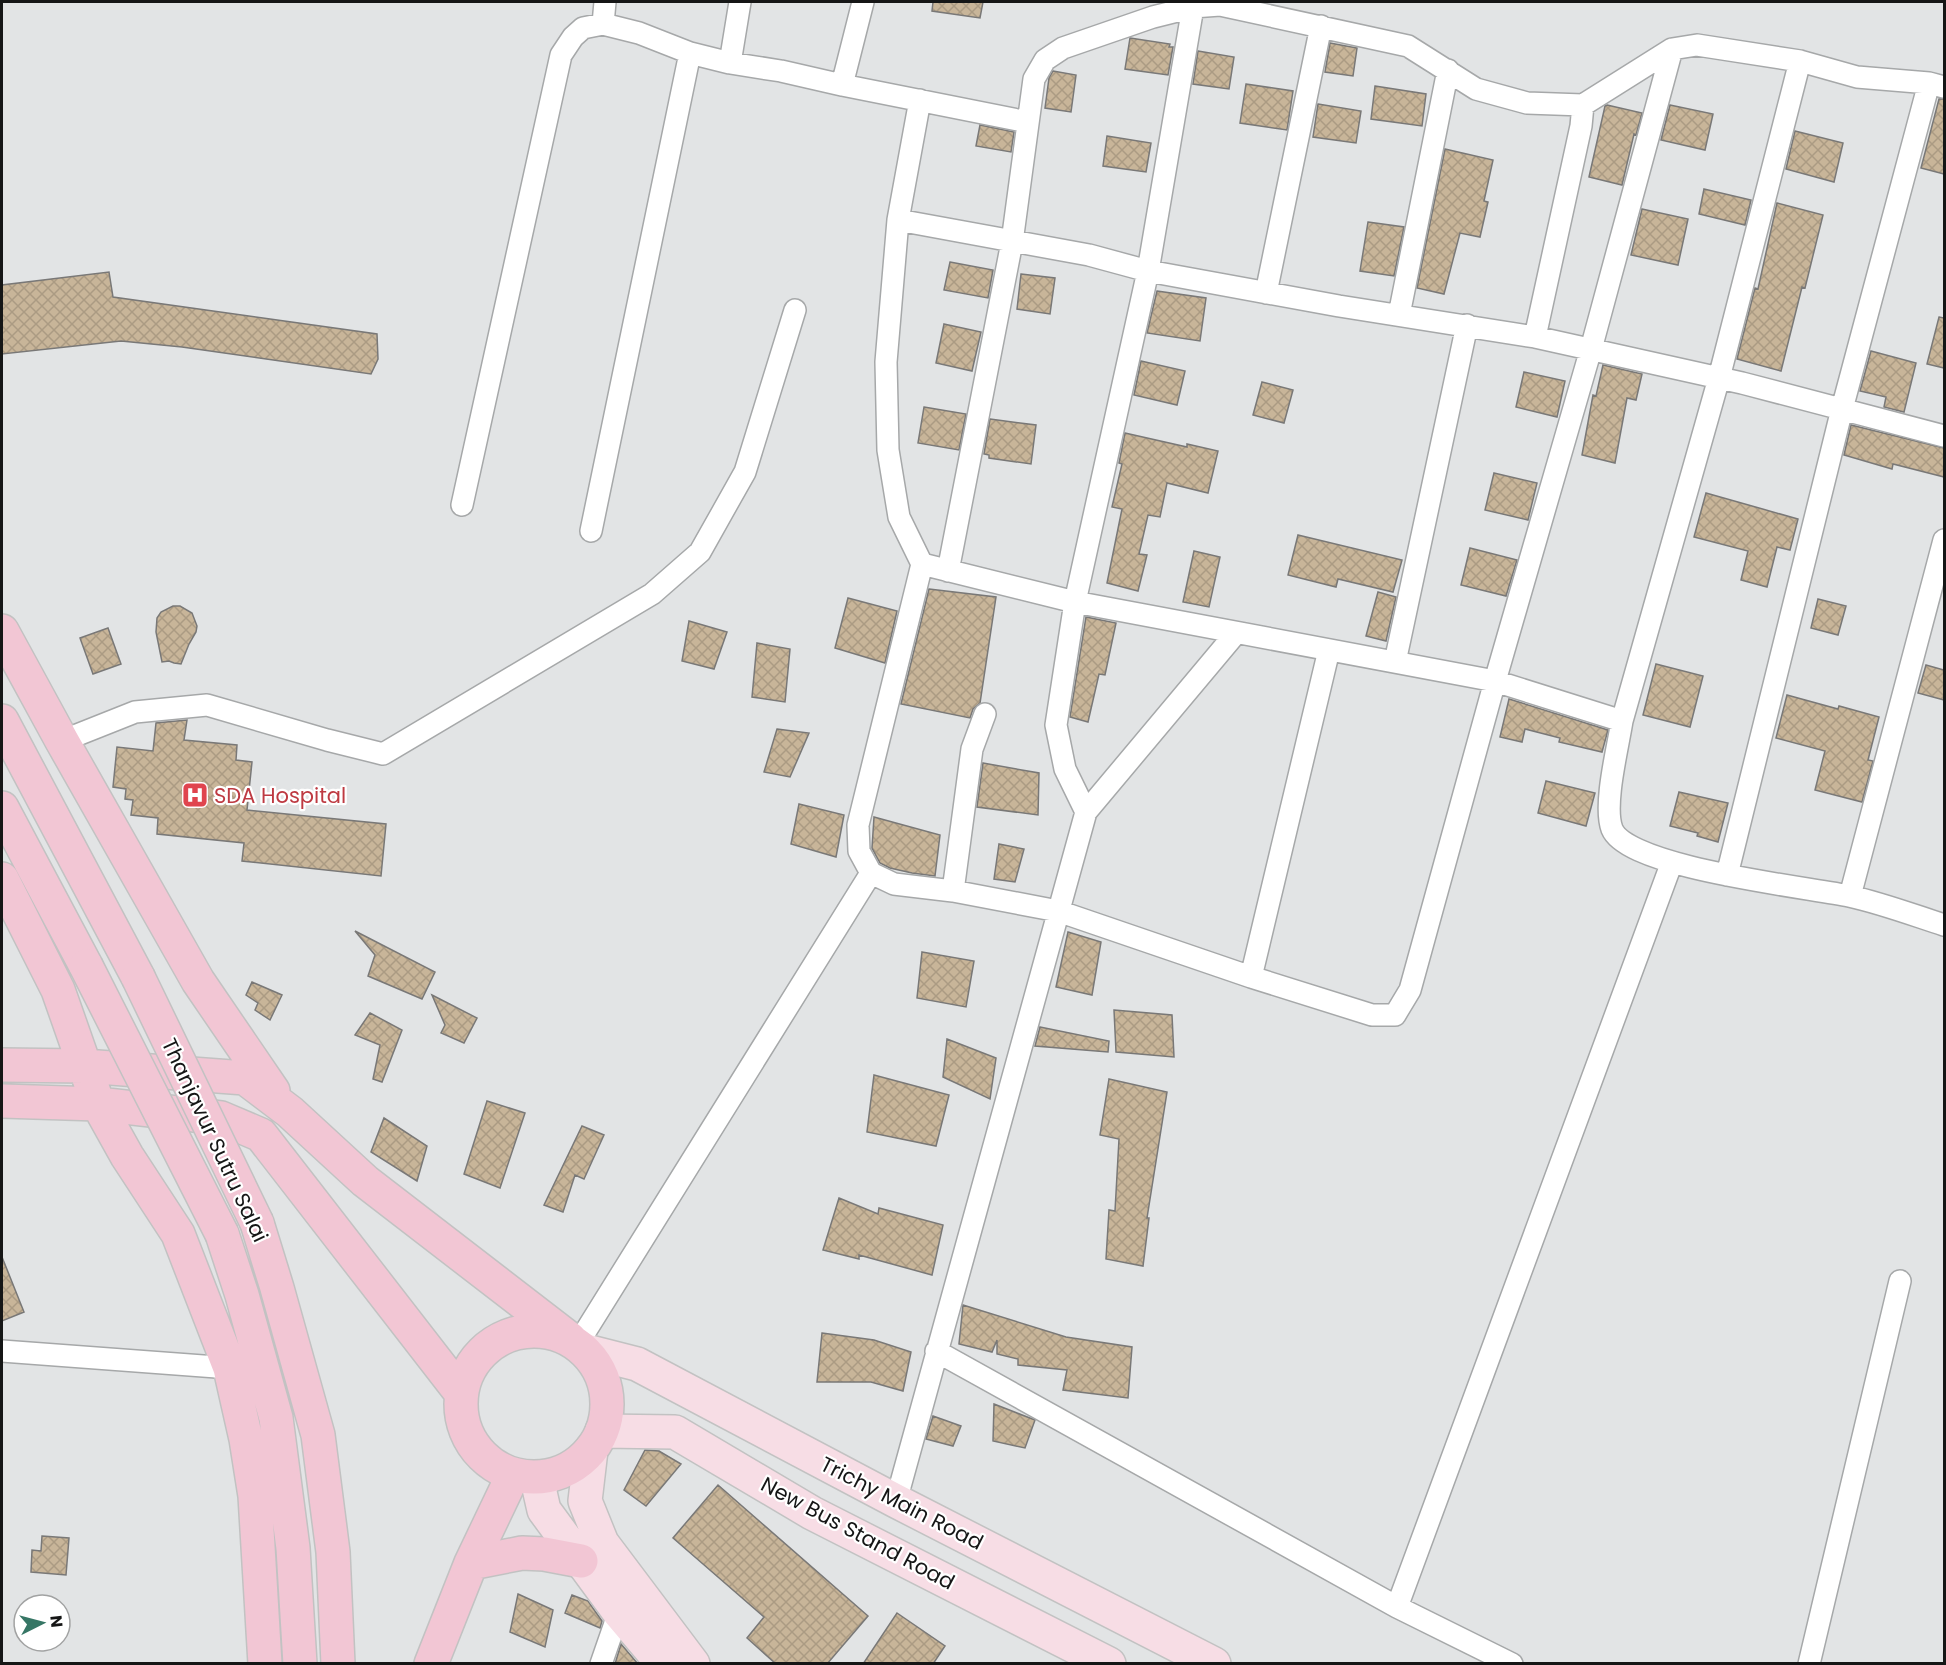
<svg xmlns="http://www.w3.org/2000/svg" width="1946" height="1665" viewBox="0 0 1946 1665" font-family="Poppins,sans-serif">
  <defs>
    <pattern id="building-cross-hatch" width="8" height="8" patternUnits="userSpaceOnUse" patternTransform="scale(1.5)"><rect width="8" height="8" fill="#c8b599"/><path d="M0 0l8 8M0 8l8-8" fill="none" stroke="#ab9b83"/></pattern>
  </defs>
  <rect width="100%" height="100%" fill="#e2e4e5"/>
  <path fill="url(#building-cross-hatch)" stroke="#797877" stroke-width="1.5" d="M933 2H983L980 18 932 11Z
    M1130 38 1170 44 1169 47H1173L1168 75 1125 69Z
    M1330 43 1357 48 1353 76 1325 72Z
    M1198 51 1234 57 1229 89 1193 84Z
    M1053 71 1076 75 1071 112 1045 108 1049 78Z
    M1246 84 1293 91 1287 130 1240 123Z
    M1375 86 1426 94 1422 126 1371 119Z
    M1939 99H1944V174L1921 168Z
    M1318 104 1361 111 1356 143 1313 137Z
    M1607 105 1642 113 1636 135 1634 134 1622 185 1589 177 1605 106Z
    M1670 105 1713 114 1705 150 1661 140Z
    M980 125 1014 132 1011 152 976 146Z
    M1795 131 1843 143 1834 182 1786 169Z
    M1107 136 1151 143 1146 172 1103 166Z
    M1445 149 1493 160 1484 201 1488 202 1480 237 1460 233 1444 294 1417 288Z
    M1704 189 1751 200 1745 225 1699 214Z
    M1777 203 1823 215 1805 288 1802 287 1781 371 1737 359 1755 288 1758 289Z
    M1642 209 1688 219 1678 265 1631 255Z
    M1368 222 1404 227 1394 276 1360 271Z
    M950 262 993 270 988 298 944 290Z
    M109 272 113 297 377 334 378 359 371 374 182 347 121 341 2 354V285Z
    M1021 274 1055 278 1050 314 1017 309Z
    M1157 291 1206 298 1200 341 1147 333Z
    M1939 317 1944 318V368L1927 364Z
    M944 324 981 332 972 371 936 363Z
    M1871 351 1916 363 1904 412 1884 407 1886 397 1860 391Z
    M1141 361 1185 371 1177 405 1134 395Z
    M1603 365 1642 374 1636 400 1627 398 1615 463 1582 455 1593 395 1596 396Z
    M1524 372 1565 381 1557 417 1516 407Z
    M1262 382 1293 390 1284 423 1253 415Z
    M924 407 966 414 959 450 918 443Z
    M990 419 1036 425 1031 464 989 458V455L984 454Z
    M1851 425 1944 448V477L1893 464 1892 469 1844 455Z
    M1125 433 1187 447V444L1218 451 1208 493 1167 483 1160 517 1148 515 1139 554 1147 555 1138 591 1107 583 1122 509 1112 507 1122 464 1119 463Z
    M1494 473 1537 483 1528 520 1485 510Z
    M1706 493 1798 519 1790 550 1777 547 1767 587 1741 580 1748 551 1694 537Z
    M1298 535 1402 560 1393 592 1338 579 1336 587 1288 575Z
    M1470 548 1517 560 1506 596 1461 585Z
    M1194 551 1220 557 1209 607 1183 602Z
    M929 589 996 597 980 703 973 709 970 718 901 704Z
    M1378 592 1396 597 1386 641 1366 636Z
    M848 598 897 611 885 663 835 648Z
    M1818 599 1846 606 1838 635 1811 628Z
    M173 606H180L192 613 197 626 196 632 189 644 181 664 174 663 169 661 162 662 156 632 157 618 161 612Z
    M1086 617 1116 623 1105 675 1099 674 1088 722 1070 717Z
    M689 621 727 632 714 669 682 661Z
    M108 628 121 664 93 674 80 638Z
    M757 643 790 649 785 702 752 697Z
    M1656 664 1703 676 1690 727 1643 715Z
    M1926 665 1944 670V700L1918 693Z
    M1787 695 1838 709 1839 706 1879 717 1868 760 1873 761 1862 802 1815 790 1825 751 1776 738Z
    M1509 699 1608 730 1602 752 1559 742 1560 738 1525 729 1522 742 1500 737Z
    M187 720 184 740 237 745 236 760 252 762 247 810 386 824 381 876 242 861 244 843 157 834 158 818 131 815 133 800 125 799 126 789 113 787 117 747 153 751 156 723Z
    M777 729 809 733 790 777 764 772Z
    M983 763 1039 773 1038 815 977 807Z
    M1546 781 1595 793 1586 826 1538 813Z
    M1679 792 1728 803 1718 842 1697 836 1698 833 1670 826Z
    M799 804 844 815 836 857 791 844Z
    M874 817 940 835 935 876 912 873 890 868 880 863 872 848Z
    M999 844 1024 849 1015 882 994 879Z
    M355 931 435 972 422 999 368 976 375 955Z
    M1068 932 1101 942 1092 995 1056 987Z
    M922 952 974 961 966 1007 917 998Z
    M252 982 282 995 270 1020 255 1010 258 1003 246 995Z
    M432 995 477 1018 464 1043 441 1033 445 1025Z
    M1114 1010 1172 1015 1174 1057 1116 1052Z
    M370 1013 402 1030 382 1082 373 1079 380 1045 355 1035Z
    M1040 1027 1109 1041 1108 1052 1035 1046Z
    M947 1039 996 1058 990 1099 943 1077Z
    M874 1075 949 1095 936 1146 867 1132Z
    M1109 1079 1167 1092 1147 1218H1149L1143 1266 1106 1259 1109 1210 1115 1211 1119 1139 1100 1135Z
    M487 1101 525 1113 500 1188 464 1174Z
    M384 1118 427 1146 417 1181 371 1152Z
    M582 1126 604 1135 584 1179 575 1175 563 1212 544 1205Z
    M839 1198 878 1214 879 1208 943 1225 932 1275 859 1255V1259L823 1250Z
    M2 1257 24 1312 2 1321Z
    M963 1305 1066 1337 1132 1347 1128 1398 1063 1390 1067 1370 1018 1365V1359L997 1354V1340L992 1352 959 1344Z
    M822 1333 874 1340 911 1352 903 1391 871 1382H817Z
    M994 1404 1035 1420 1025 1448 993 1441Z
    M933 1416 961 1426 953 1446 926 1439Z
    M645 1450 659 1451 681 1464 646 1506 624 1490Z
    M718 1485 868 1616 827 1664H776L747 1638 764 1617 673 1538Z
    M42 1536 69 1538 66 1575 31 1572 32 1550 41 1551Z
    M518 1594 553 1610 545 1647 510 1632Z
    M572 1595 588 1601 602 1621 600 1628 565 1613Z
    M897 1613 945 1646 933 1664H863Z
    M621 1644 638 1664H615Z"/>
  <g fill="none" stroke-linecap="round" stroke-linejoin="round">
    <defs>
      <path id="street" d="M603 24 605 2
        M730 63 740 2
        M842 85 863 2
        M920 100 898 220 886 362 888 450 899 517 922 564 1075 602 1495 681 1622 721C1618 747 1603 805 1612 829 1628 868 1806 887 1849 896 1881 903 1913 915 1944 925
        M898 220 1089 255 1148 271 1339 306 1535 337 1742 383 1944 436
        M1266 293 1321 26
        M1399 315 1448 70
        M1535 337 1581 126 1583 105
        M462 505 561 55 573 37 583 28 603 24 639 33 690 53 730 63 781 71 842 85 1028 122
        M591 531 690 53
        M922 564 858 825 859 851 871 873 894 884 953 891 1058 911 1251 977 1372 1015H1395L1410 990 1495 681 1591 349 1672 49
        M948 571 1012 242 1034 79 1045 60 1063 48 1153 17 1193 7 1220 5 1408 46 1476 89 1527 103 1583 105 1672 49 1697 45 1800 61 1857 77 1929 83 1944 87
        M1395 662 1467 325
        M1622 721 1719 378 1800 61
        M62 741 135 712 207 705 327 740 383 754 652 594 700 552 745 472 795 310
        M1086 812 1065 769 1056 725 1075 602 1148 271 1193 7
        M1727 875 1842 409 1929 83
        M953 891 972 749 985 714
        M1850 896 1944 540
        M1251 977 1329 650
        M577 1345 871 873
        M2 1351 230 1368
        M936 1351 1397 1607 1512 1664
        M896 1501 1086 812 1236 633
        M1397 1607 1672 862
        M601 1664 619 1612
        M1809 1664 1900 1281"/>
      <path id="primary" d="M586 1351 637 1364 896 1501 1214 1664
        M602 1431 675 1432 812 1513 1109 1664
        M591 1450 585 1501 602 1543 693 1664
        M546 1477 539 1488 544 1510 619 1612 663 1664"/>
      <path id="highway" d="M2 631 62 741 198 981 273 1091
        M2 721 138 977
        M2 808 86 966
        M2 879 58 990 98 1104 127 1156 178 1234 230 1368 246 1439 255 1496 265 1664
        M2 1065 84 1066 245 1078 290 1112 365 1181 570 1339
        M2 1101 98 1104 221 1118 261 1135 461 1393
        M257 1223 277 1288 318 1435 333 1552 338 1664
        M222 1234 242 1295 276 1418 293 1548 300 1664
        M461 1404a73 73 0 1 1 146 0a73 73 0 1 1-146 0Z
        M471 1563 522 1553 544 1554 581 1561
        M431 1664 471 1563 513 1475"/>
    </defs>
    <use href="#street" stroke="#a6a8a9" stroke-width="24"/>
    <use href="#primary" stroke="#c2c2c2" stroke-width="36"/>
    <use href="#highway" stroke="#c2c2c2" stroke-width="36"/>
    <use href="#street" stroke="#fff" stroke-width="21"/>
    <use href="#primary" stroke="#f7dde5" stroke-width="33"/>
    <use href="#highway" stroke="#f2c6d4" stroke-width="33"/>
    <defs>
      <path id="highway-bridge" d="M86 966 222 1234
        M138 977 257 1223"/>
    </defs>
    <use href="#highway-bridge" stroke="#c2c2c2" stroke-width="36" stroke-linecap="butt"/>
    <use href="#highway-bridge" stroke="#f2c6d4" stroke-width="33"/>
  </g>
  <defs>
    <symbol id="hospital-square" viewBox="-11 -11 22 22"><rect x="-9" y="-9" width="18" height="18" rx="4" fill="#e0444e" stroke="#fff"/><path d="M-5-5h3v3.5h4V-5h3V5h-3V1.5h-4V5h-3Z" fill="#fff"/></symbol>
  </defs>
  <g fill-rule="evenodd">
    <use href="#hospital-square" x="180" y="780" width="30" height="30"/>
  </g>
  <g text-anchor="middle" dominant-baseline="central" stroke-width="4.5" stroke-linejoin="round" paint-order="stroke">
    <g font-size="21" fill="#be3a42" stroke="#fff" text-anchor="start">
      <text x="214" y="795">SDA Hospital</text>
    </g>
    <g font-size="21" fill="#151616" stroke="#fff">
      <text transform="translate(215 1140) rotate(65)">Thanjavur Sutru Salai</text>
      <text transform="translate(902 1503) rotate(27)">Trichy Main Road</text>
      <text transform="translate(858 1533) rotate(28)">New Bus Stand Road</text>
    </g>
  </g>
  <rect width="1946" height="1665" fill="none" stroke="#151616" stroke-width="6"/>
  <g transform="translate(42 1623) rotate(84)"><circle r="28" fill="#ffffff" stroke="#a1a2a2" stroke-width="1.5"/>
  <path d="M0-4.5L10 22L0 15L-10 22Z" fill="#367665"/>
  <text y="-9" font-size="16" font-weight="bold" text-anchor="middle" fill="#151616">N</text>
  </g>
</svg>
